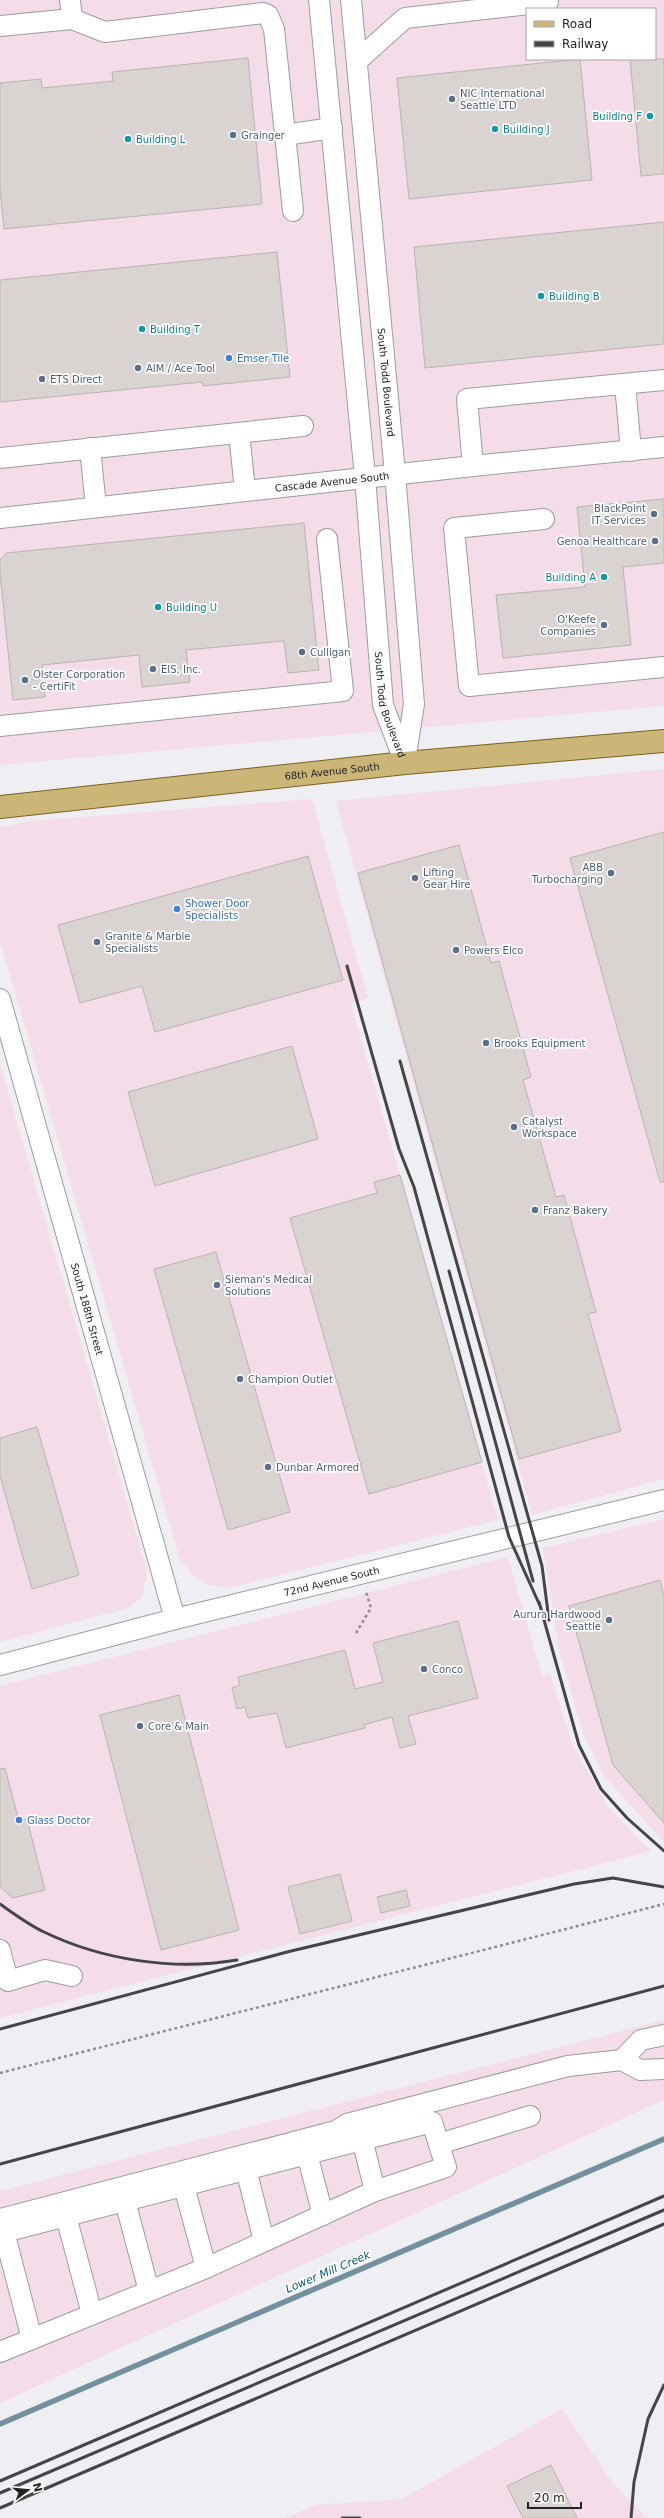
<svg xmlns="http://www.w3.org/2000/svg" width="664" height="2518" viewBox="0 0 664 2518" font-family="'DejaVu Sans',sans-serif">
  <rect width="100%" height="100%" fill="#eeeef3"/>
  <path fill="#f4dde9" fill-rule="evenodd" d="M0 0H664V706L0 765ZM527 9H655V59H527Z
    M664 769V1479L532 1515 336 801Z
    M312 799 368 998 351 1003 498 1520 229 1588 208 1585 195 1577 180 1560 0 941V828L31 821Z
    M0 1063 147 1571 142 1597 128 1608 0 1642Z
    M664 1519V1842L604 1776 583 1733 559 1651 543 1548Z
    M508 1557 542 1676 550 1674 572 1744 608 1807 651 1851 0 2018V1686Z
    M664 2020V2100L0 2403V2191Z
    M562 2409 613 2483 647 2518H284L316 2505 402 2499Z"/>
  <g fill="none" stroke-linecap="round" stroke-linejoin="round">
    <path stroke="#73919d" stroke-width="5.5" d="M0 2424 664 2139"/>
  </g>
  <path fill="#d9d3d2" stroke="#b9b3b1" d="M248 58 262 204 4 229 0 189V83L41 79 42 88 113 81 112 72Z
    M580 59 592 180 409 199 397 78Z
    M630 59H664V174L641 176Z
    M664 222V344L425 368 414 247Z
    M277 252 290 377 203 386 202 382 0 402V280Z
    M664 499V563L623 567 631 645 503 658 496 595 585 587 577 507Z
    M304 523 319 670 288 673 284 641 186 650 190 682 142 687 139 655 42 665 45 697 13 700 0 573V560L6 553Z
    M664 832V1182H660L570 858Z
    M459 845 491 963 499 961 531 1077 523 1080 556 1197 564 1195 596 1312 588 1314 621 1431 519 1459 358 873Z
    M308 856 343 980 155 1032 142 986 80 1003 58 925Z
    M292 1046 318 1139 155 1186 128 1092Z
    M400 1175 482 1462 369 1494 290 1218 377 1193 374 1182Z
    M216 1252 290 1512 228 1530 154 1269Z
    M37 1427 79 1575 32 1589 0 1476V1438Z
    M660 1580 664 1596V1823L613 1765 569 1606Z
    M458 1621 478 1698 408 1716 416 1744 400 1748 392 1717 364 1725 365 1728 286 1748 277 1713 248 1718 245 1707 237 1709 232 1688 240 1685 238 1677 345 1650 355 1689 383 1682 373 1643Z
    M179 1695 239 1930 161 1950 100 1715Z
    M5 1768 19 1821 27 1819 45 1890 13 1898 0 1887V1769Z
    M340 1874 352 1921 300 1934 288 1887Z
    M406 1890 410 1906 381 1913 377 1897Z
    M551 2465 577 2518H523L507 2486Z"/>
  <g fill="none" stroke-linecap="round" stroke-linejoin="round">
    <defs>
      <g id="minor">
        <path id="s1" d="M319 0 365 477 383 705 405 763"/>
        <path id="s2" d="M351 0 395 474 414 704 405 761"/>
        <path d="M72 19 105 32 263 13 268 15 274 29 293 211"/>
        <path d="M0 26 72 19 70 0"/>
        <path d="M357 61 405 18 548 2"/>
        <path d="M285 135 332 128"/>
        <path d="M625 384 631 451"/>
        <path d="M239 433 245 490"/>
        <path d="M90 448 96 507"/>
        <path d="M0 458 303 426"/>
        <path d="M473 466 467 399 664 380"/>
        <path id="s3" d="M0 518 473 466 664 447"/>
        <path d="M544 519 454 528 469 686 664 667"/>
        <path d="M0 726 343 691 327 539"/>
        <path id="s4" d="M0 999 175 1619"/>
        <path id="s5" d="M0 1665 175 1619 664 1500"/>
        <path d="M0 1950 8 1981 45 1970 72 1976"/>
        <path d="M622 2060 641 2040 664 2035"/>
        <path d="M362 2139 375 2191"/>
        <path d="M439 2144 530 2116"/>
        <path d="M307 2154 323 2215"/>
        <path d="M246 2169 264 2241"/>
        <path d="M184 2186 206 2268"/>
        <path d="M125 2201 149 2291"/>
        <path d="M66 2216 92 2314"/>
        <path d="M0 2219 336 2131 347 2124 568 2066 622 2060 640 2070 664 2069"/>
        <path d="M4 2232 32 2339"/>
        <path d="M0 2233 432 2122 446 2167 375 2191 206 2268 0 2352"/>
      </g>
      <g id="major">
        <path id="s6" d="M0 807 405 763 664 741"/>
      </g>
    </defs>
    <use href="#minor" stroke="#9c9ca1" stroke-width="22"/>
    <use href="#major" stroke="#7a611f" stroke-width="24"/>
    <path stroke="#8e8e91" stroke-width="2.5" stroke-dasharray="3 3" stroke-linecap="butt" d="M356 1633 371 1608 366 1592
      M0 2073 664 1904"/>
    <use href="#minor" stroke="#fff" stroke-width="20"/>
    <use href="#major" stroke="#cbb577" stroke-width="22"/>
    <path stroke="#454548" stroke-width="3" d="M347 966 399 1149 414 1187 509 1537 541 1608
      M400 1061 542 1566 549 1620
      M449 1271 533 1581
      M539 1602 579 1745 601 1789 627 1818 664 1851
      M0 1904C14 1914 29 1925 44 1932 102 1960 174 1971 237 1960
      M0 2029 287 1952 574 1884 613 1878 664 1887
      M0 2164 664 1986
      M0 2481 664 2196
      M0 2493 664 2210
      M0 2508 664 2224
      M342 2518H360
      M631 2518 634 2482 648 2419 664 2385"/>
  </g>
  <g fill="#5c6f8a" stroke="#fff" stroke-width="1.5">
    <circle cx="452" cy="99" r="4"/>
    <circle cx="233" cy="135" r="4"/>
    <circle cx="138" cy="368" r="4"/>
    <circle cx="42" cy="379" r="4"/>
    <circle cx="654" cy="514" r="4"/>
    <circle cx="655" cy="541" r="4"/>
    <circle cx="604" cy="625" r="4"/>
    <circle cx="302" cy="652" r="4"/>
    <circle cx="153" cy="669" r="4"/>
    <circle cx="25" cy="680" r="4"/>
    <circle cx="611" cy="873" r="4"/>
    <circle cx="415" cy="878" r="4"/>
    <circle cx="97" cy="942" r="4"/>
    <circle cx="456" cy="950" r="4"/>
    <circle cx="486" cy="1043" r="4"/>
    <circle cx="514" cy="1127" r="4"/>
    <circle cx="535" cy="1210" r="4"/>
    <circle cx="217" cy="1285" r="4"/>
    <circle cx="240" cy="1379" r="4"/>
    <circle cx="268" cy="1467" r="4"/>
    <circle cx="609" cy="1620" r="4"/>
    <circle cx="424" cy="1669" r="4"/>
    <circle cx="140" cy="1726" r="4"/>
  </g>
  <g fill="#0f9aa8" stroke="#fff" stroke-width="1.5">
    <circle cx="650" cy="116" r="4"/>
    <circle cx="495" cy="129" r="4"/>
    <circle cx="128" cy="139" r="4"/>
    <circle cx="541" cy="296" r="4"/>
    <circle cx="142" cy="329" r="4"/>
    <circle cx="604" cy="577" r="4"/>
    <circle cx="158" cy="607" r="4"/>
  </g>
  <g fill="#3f7fe0" stroke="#fff" stroke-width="1.5">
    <circle cx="229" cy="358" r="4"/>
    <circle cx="177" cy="909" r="4"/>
    <circle cx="19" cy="1820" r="4"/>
  </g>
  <g text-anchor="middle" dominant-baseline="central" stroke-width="3.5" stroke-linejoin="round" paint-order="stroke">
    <g font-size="10" fill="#4e5e75" stroke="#fff" text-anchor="start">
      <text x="460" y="93">NIC International<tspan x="460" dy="12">Seattle LTD</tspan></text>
      <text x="241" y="135">Grainger</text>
      <text x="146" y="368">AIM / Ace Tool</text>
      <text x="50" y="379">ETS Direct</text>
      <text x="646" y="508" text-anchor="end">BlackPoint<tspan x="646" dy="12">IT Services</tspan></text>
      <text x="647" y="541" text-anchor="end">Genoa Healthcare</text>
      <text x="596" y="619" text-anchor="end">O'Keefe<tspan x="596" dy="12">Companies</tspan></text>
      <text x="310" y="652">Culligan</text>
      <text x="161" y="669">EIS, Inc.</text>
      <text x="33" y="674">Olster Corporation<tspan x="33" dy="12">- CertiFit</tspan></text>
      <text x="603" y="867" text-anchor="end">ABB<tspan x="603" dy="12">Turbocharging</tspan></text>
      <text x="423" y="872">Lifting<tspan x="423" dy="12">Gear Hire</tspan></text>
      <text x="105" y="936">Granite &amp; Marble<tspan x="105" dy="12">Specialists</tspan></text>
      <text x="464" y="950">Powers Elco</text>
      <text x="494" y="1043">Brooks Equipment</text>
      <text x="522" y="1121">Catalyst<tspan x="522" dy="12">Workspace</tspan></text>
      <text x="543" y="1210">Franz Bakery</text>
      <text x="225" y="1279">Sieman's Medical<tspan x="225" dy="12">Solutions</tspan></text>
      <text x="248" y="1379">Champion Outlet</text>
      <text x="276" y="1467">Dunbar Armored</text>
      <text x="601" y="1614" text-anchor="end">Aurura Hardwood<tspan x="601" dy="12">Seattle</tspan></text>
      <text x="432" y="1669">Conco</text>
      <text x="148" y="1726">Core &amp; Main</text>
    </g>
    <g font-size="10" fill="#0d838f" stroke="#fff" text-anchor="start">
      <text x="642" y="116" text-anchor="end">Building F</text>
      <text x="503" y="129">Building J</text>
      <text x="136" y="139">Building L</text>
      <text x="549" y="296">Building B</text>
      <text x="150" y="329">Building T</text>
      <text x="596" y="577" text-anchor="end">Building A</text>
      <text x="166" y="607">Building U</text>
    </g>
    <g font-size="10" fill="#366cbe" stroke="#fff" text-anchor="start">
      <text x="237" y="358">Emser Tile</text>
      <text x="185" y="903">Shower Door<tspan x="185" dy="12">Specialists</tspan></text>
      <text x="27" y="1820">Glass Doctor</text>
    </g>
    <g font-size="10" fill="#232325" stroke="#fff">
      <text stroke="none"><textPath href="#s2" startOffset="384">South Todd Boulevard</textPath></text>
      <text stroke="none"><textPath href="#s3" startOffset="334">Cascade Avenue South</textPath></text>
      <text stroke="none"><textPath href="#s1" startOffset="709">South Todd Boulevard</textPath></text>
      <text stroke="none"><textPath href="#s6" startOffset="334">68th Avenue South</textPath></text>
      <text stroke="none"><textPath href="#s4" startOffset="322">South 188th Street</textPath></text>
      <text stroke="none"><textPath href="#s5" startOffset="342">72nd Avenue South</textPath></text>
    </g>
    <g font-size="11" font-style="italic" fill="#035b73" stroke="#fff">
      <text transform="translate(328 2272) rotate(-23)">Lower Mill Creek</text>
    </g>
  </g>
  <rect x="526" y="8" width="130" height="52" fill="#ffffff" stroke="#a7a7a8"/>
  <rect x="534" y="21" width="20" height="6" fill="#cbb577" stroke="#a7a7a8"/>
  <text x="562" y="28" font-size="12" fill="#232325">Road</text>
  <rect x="534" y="41" width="20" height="6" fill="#454548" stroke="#a7a7a8"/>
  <text x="562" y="48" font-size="12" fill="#232325">Railway</text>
  <g transform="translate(28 2490) rotate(74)" stroke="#ffffff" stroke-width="3" paint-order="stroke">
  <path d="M0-3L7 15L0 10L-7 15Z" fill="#232325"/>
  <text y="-6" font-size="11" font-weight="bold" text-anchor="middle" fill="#232325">N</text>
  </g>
  <path d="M528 2502v6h53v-6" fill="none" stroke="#232325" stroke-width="2"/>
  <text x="534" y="2502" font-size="12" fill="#232325" stroke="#ffffff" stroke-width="3" paint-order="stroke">20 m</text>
</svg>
